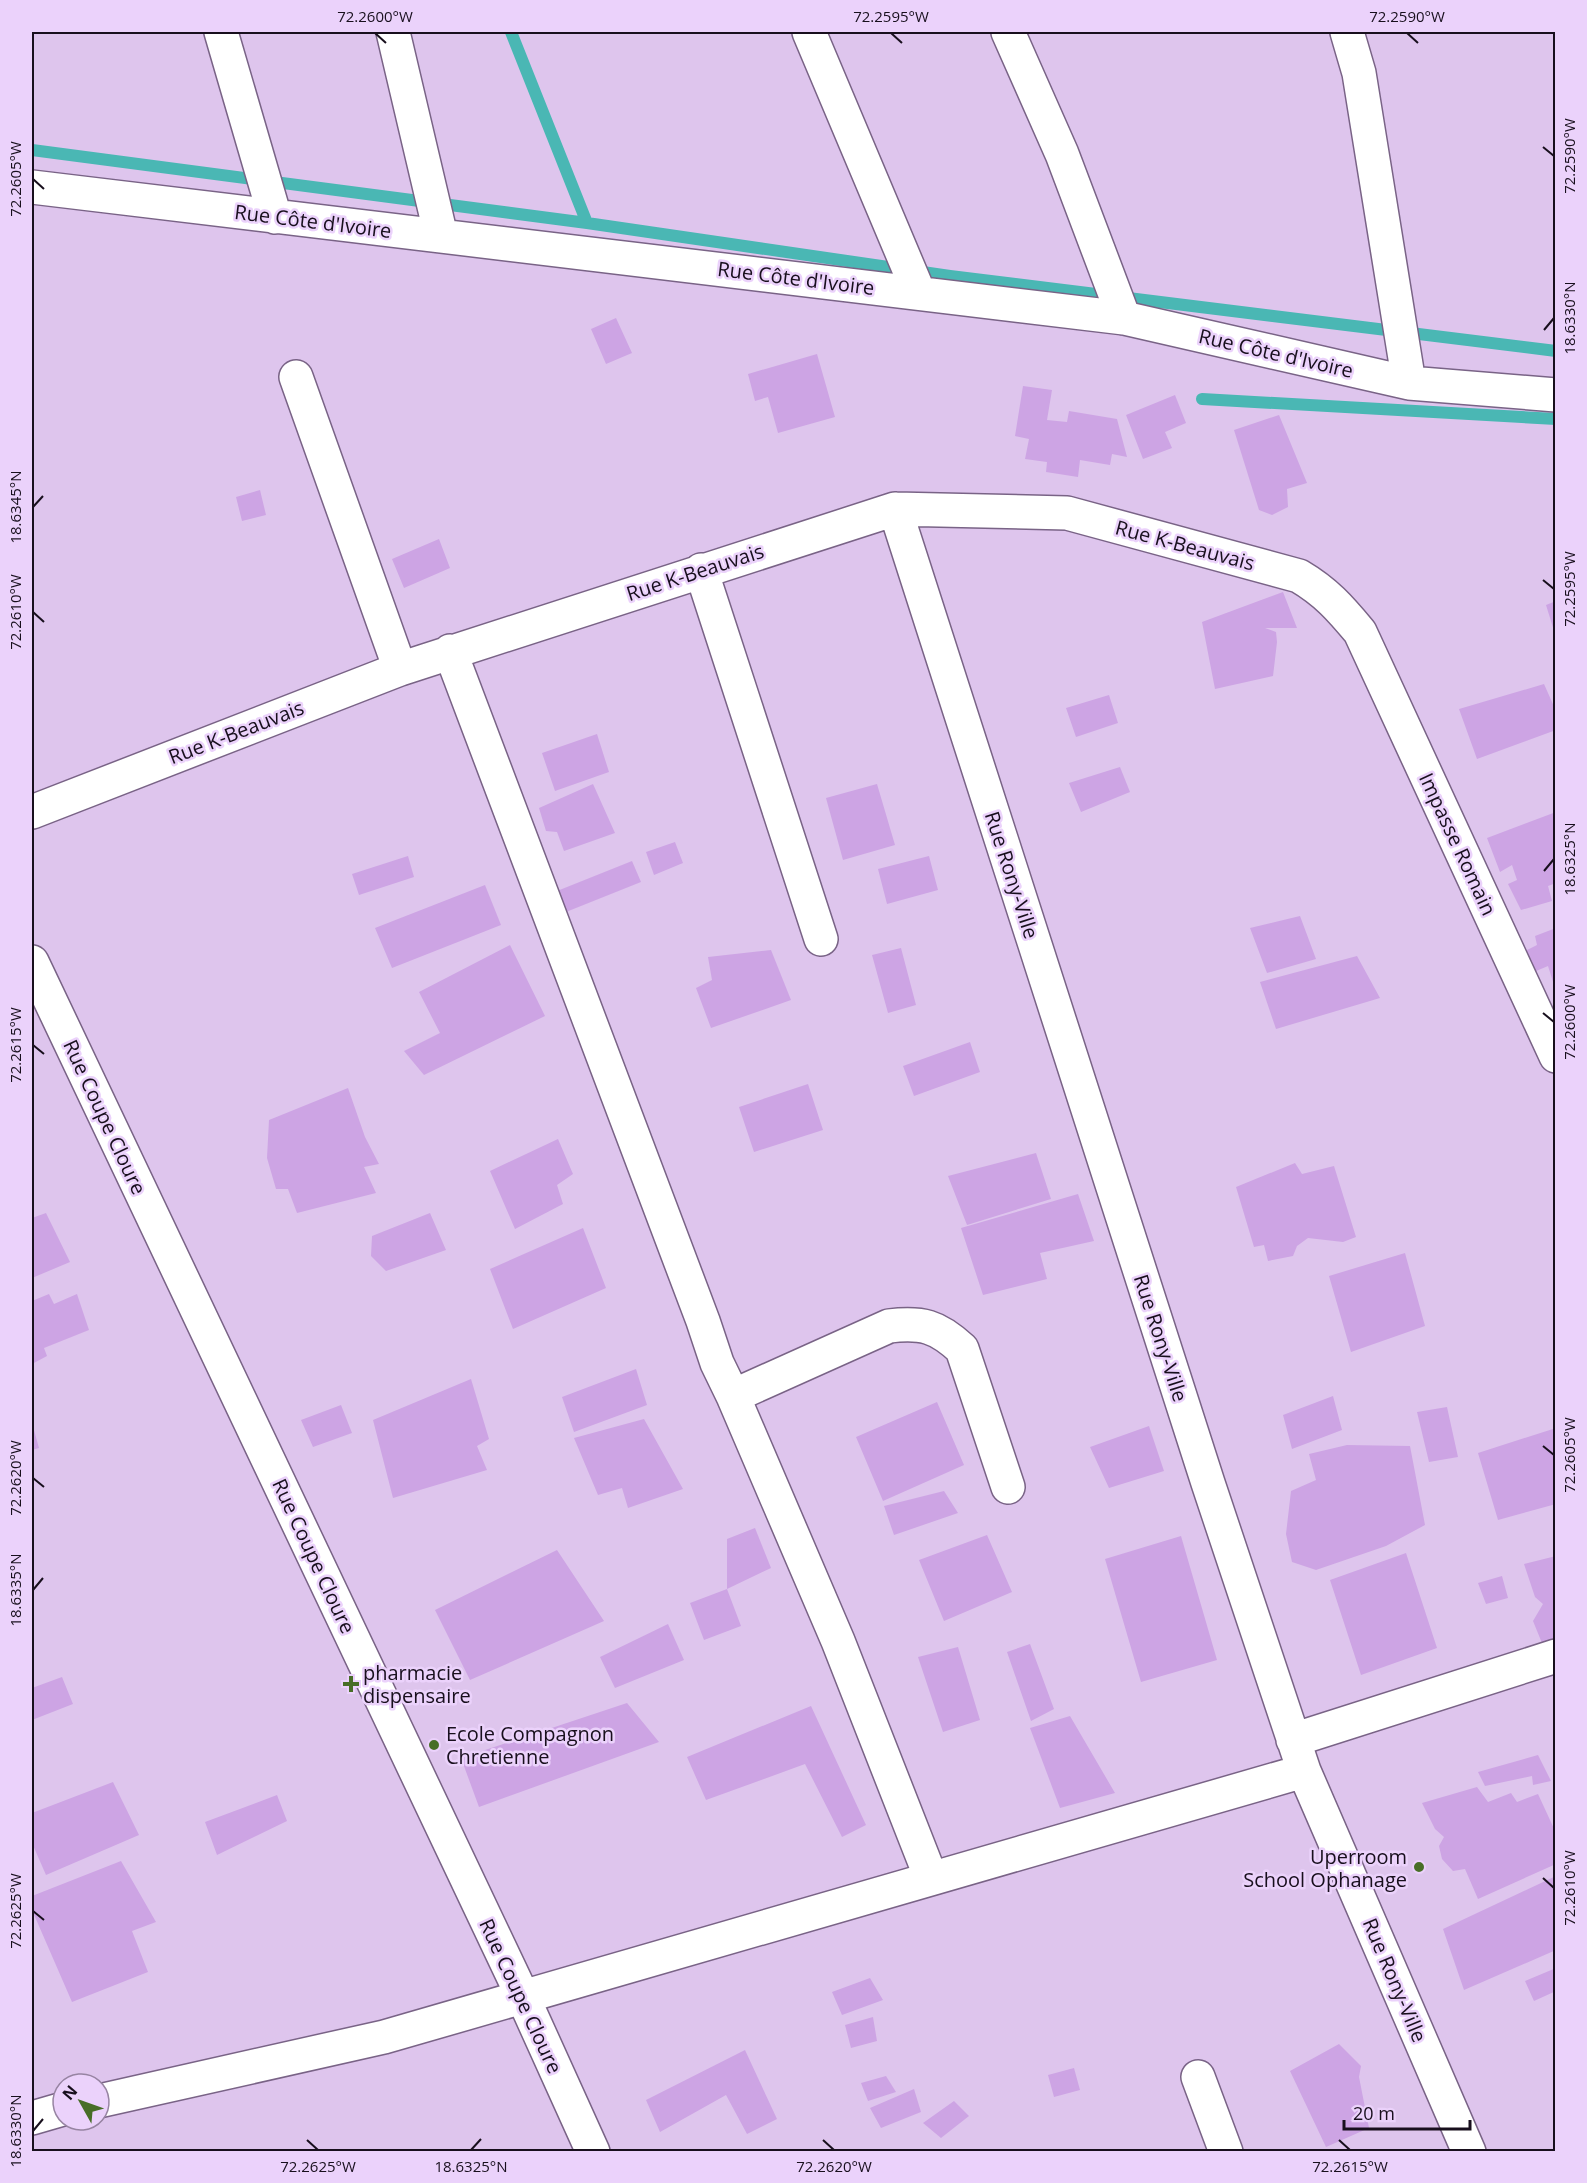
<svg xmlns="http://www.w3.org/2000/svg" width="1587" height="2183" viewBox="0 0 1587 2183" font-family="'Open Sans',sans-serif">
  <rect width="100%" height="100%" fill="#dec5ed"/>
  <g fill="none" stroke-linecap="round" stroke-linejoin="round">
    <path stroke="#4ab7b4" stroke-width="12" d="M511 32 587 223
      M32 150 587 223 950 276 1556 351
      M1202 399 1556 419"/>
  </g>
  <path fill="#cda4e4" d="M616 318 632 353 606 364 591 329Z
    M817 354 835 417 778 433 768 397 755 401 748 374Z
    M1023 386 1052 390 1047 420 1067 422 1069 411 1117 419 1127 457 1112 454 1110 465 1080 460 1078 477 1046 472 1047 462 1025 459 1029 439 1015 436Z
    M1175 395 1186 423 1165 432 1172 448 1143 459 1126 415Z
    M1279 415 1307 483 1287 489 1288 507 1272 515 1259 510 1234 430Z
    M260 490 266 515 242 521 236 497Z
    M439 539 450 568 404 588 392 559Z
    M1283 592 1297 628H1265L1276 632 1277 642 1273 676 1215 689 1202 622Z
    M1556 601V634H1555L1546 605Z
    M1544 684 1556 711V730L1477 759 1459 709Z
    M1109 695 1118 723 1076 737 1066 708Z
    M597 734 609 772 555 791 542 753Z
    M1120 767 1130 792 1081 812 1069 783Z
    M593 784 615 833 564 851 557 832 546 831 539 808Z
    M877 784 895 845 843 860 826 798Z
    M1556 812V883L1548 886 1552 901 1521 910 1508 884 1517 880 1512 865 1500 872 1487 838Z
    M675 842 683 863 654 875 646 852Z
    M408 856 414 877 359 895 352 874Z
    M929 856 938 890 887 904 878 869Z
    M632 861 641 882 561 914 552 893Z
    M485 885 501 925 392 968 375 928Z
    M1300 916 1316 959 1267 973 1250 928Z
    M1556 928V988H1555L1548 966 1529 974 1519 954 1537 945 1535 936Z
    M510 945 545 1016 424 1075 404 1051 440 1033 419 992Z
    M901 948 916 1005 888 1013 872 955Z
    M771 950 791 1000 711 1028 696 988 712 980 708 957Z
    M1357 956 1380 998 1276 1029 1260 982Z
    M970 1042 980 1072 914 1096 903 1066Z
    M808 1084 823 1130 754 1152 739 1107Z
    M348 1088 365 1137 379 1164 364 1167 376 1193 297 1213 288 1189H276L267 1158 269 1120Z
    M558 1139 573 1174 557 1185 563 1204 515 1229 490 1171Z
    M1036 1153 1051 1199 967 1225 948 1176Z
    M1295 1163 1302 1174 1334 1166 1356 1237 1343 1242 1308 1238 1297 1246 1293 1256 1268 1261 1264 1245 1254 1247 1236 1187Z
    M1078 1194 1094 1241 1040 1253 1047 1279 983 1295 961 1228Z
    M46 1213 70 1262 32 1278V1218Z
    M430 1213 446 1250 386 1271 371 1256 372 1236Z
    M583 1228 606 1288 513 1329 490 1269Z
    M1405 1253 1425 1326 1351 1352 1329 1276Z
    M49 1294 54 1304 77 1294 89 1330 44 1348 47 1356 32 1364V1301Z
    M636 1369 647 1405 574 1432 562 1397Z
    M471 1379 489 1439 477 1446 487 1470 393 1498 373 1420Z
    M1333 1396 1342 1430 1292 1449 1283 1415Z
    M937 1402 964 1465 883 1501 856 1437Z
    M341 1405 352 1433 313 1447 301 1420Z
    M1447 1407 1458 1457 1429 1462 1417 1412Z
    M644 1419 683 1489 628 1508 622 1488 598 1495 574 1438Z
    M32 1423 39 1448 32 1450Z
    M1149 1426 1164 1471 1109 1488 1090 1447Z
    M1556 1428V1504L1498 1520 1478 1453Z
    M1347 1445 1410 1446 1425 1525 1386 1546 1316 1570 1292 1562 1286 1534 1291 1491 1316 1480 1309 1454Z
    M944 1491 958 1513 894 1535 884 1506Z
    M755 1528 771 1568 727 1589V1539Z
    M987 1535 1012 1592 944 1621 919 1560Z
    M1181 1536 1217 1660 1141 1682 1105 1559Z
    M557 1550 604 1621 470 1680 435 1610Z
    M1406 1553 1437 1648 1361 1675 1330 1580Z
    M1556 1556V1645L1544 1648 1533 1621 1543 1604 1535 1597 1524 1564Z
    M1502 1576 1508 1598 1486 1604 1478 1583Z
    M727 1589 741 1626 704 1640 690 1603Z
    M668 1624 684 1660 615 1688 600 1657Z
    M1030 1644 1054 1709 1031 1721 1007 1652Z
    M958 1647 980 1720 943 1732 918 1657Z
    M62 1677 73 1704 32 1720V1688Z
    M627 1703 659 1742 479 1807 461 1758Z
    M811 1706 866 1825 842 1837 805 1764 706 1800 687 1757Z
    M1070 1716 1115 1793 1060 1808 1030 1728Z
    M1538 1755 1551 1781 1533 1785 1532 1776 1485 1786 1478 1772Z
    M113 1782 139 1835 46 1875 32 1843V1813Z
    M1477 1787 1488 1802 1511 1793 1517 1802 1538 1794 1556 1833V1864L1478 1899 1465 1869 1453 1871 1442 1859 1439 1846 1444 1837 1435 1829 1422 1803Z
    M277 1795 287 1821 217 1855 205 1822Z
    M121 1861 156 1922 132 1931 148 1972 72 2002 32 1910V1896Z
    M1556 1876V1950L1464 1990 1443 1929Z
    M1556 1968V1991L1534 2001 1525 1981Z
    M870 1978 883 2000 842 2015 832 1992Z
    M873 2017 877 2041 851 2048 845 2025Z
    M1339 2044 1361 2066 1359 2077 1369 2128 1326 2147 1290 2071Z
    M745 2050 777 2119 747 2134 726 2095 660 2132 646 2100Z
    M1074 2068 1080 2090 1054 2097 1048 2075Z
    M886 2076 896 2092 868 2101 861 2083Z
    M914 2089 921 2112 881 2128 870 2108Z
    M954 2101 969 2116 941 2138 923 2123Z"/>
  <g fill="none" stroke-linecap="round" stroke-linejoin="round">
    <defs>
      <path id="minor" d="M221 32 275 217
        M393 32 441 236
        M809 32 919 293
        M1008 32 1062 154 1124 318
        M1347 32 1359 73 1409 383
        M32 187 1124 318 1409 383 1556 395
        M296 377 400 669
        M895 509 1208 1483 1304 1771 1469 2152
        M701 570 821 939
        M450 651 703 1321 717 1363 733 1396 889 1326C922 1322 937 1326 962 1349L1008 1487
        M32 812 400 669 895 509 1067 513 1299 576C1326 592 1340 608 1360 632L1556 1056
        M32 962 522 1995 593 2152
        M733 1396 838 1641 931 1878
        M1293 1740 1556 1656
        M1198 2077 1226 2152
        M99 2101 384 2037 1304 1771
        M32 2118 63 2109"/>
    </defs>
    <use href="#minor" stroke="#796386" stroke-width="36"/>
    <use href="#minor" stroke="#fff" stroke-width="33"/>
  </g>
  <path fill="none" stroke="#180f1d" stroke-width="2" d="M375 33 386 43M891 33 902 43M1407 33 1418 43M1543 147 1554 156M33 179 44 189M1544 330 1554 318M33 507 43 496M1543 580 1554 589M33 612 44 622M1544 871 1554 859M1543 1013 1554 1022M33 1045 44 1054M1543 1446 1554 1455M33 1478 44 1487M33 1590 43 1578M1543 1878 1554 1888M33 1911 44 1920M33 2131 43 2119M307 2140 318 2150M823 2140 834 2150M1339 2140 1350 2150M471 2150 481 2139"/>
  <g fill="#486e27" stroke="#ebd2fb" stroke-width="2">
    <path d="M348 1675h6v6h6v6h-6v6h-6v-6h-6v-6h6z"/>
    <circle cx="434" cy="1745" r="6"/>
    <circle cx="1419" cy="1867" r="6"/>
  </g>
  <g text-anchor="middle" dominant-baseline="central" stroke-width="5" stroke-linejoin="round" paint-order="stroke">
    <g font-size="20" fill="#180f1d" stroke="#ebd2fb">
      <text transform="translate(313 221) rotate(7)">Rue Côte d'Ivoire</text>
      <text transform="translate(796 278) rotate(7)">Rue Côte d'Ivoire</text>
      <text transform="translate(1276 353) rotate(13)">Rue Côte d'Ivoire</text>
      <text transform="translate(1185 545) rotate(15)">Rue K-Beauvais</text>
      <text transform="translate(695 572) rotate(-18)">Rue K-Beauvais</text>
      <text transform="translate(236 732) rotate(-21)">Rue K-Beauvais</text>
      <text transform="translate(1458 844) rotate(65)">Impasse Romain</text>
      <text transform="translate(1012 875) rotate(72)">Rue Rony-Ville</text>
      <text transform="translate(105 1117) rotate(65)">Rue Coupe Cloure</text>
      <text transform="translate(1161 1338) rotate(72)">Rue Rony-Ville</text>
      <text transform="translate(314 1556) rotate(65)">Rue Coupe Cloure</text>
      <text transform="translate(1395 1980) rotate(67)">Rue Rony-Ville</text>
      <text transform="translate(521 1996) rotate(65)">Rue Coupe Cloure</text>
    </g>
    <g font-size="20" fill="#180f1d" stroke="#ebd2fb" text-anchor="start">
      <text x="363" y="1672">pharmacie<tspan x="363" dy="23">dispensaire</tspan></text>
      <text x="446" y="1733">Ecole Compagnon<tspan x="446" dy="23">Chretienne</tspan></text>
      <text x="1407" y="1856" text-anchor="end">Uperroom<tspan x="1407" dy="23">School Ophanage</tspan></text>
    </g>
  </g>
  <rect width="1587" height="2183" fill="none" stroke="#ebd2fb" stroke-width="66"/>
  <g transform="translate(81 2102) rotate(310)"><circle r="28" fill="#ebd2fb" stroke="#9784a2" stroke-width="1.5"/>
  <path d="M0-4.5L10 22L0 15L-10 22Z" fill="#486e27"/>
  <text y="-9" font-size="16" font-weight="bold" text-anchor="middle" fill="#180f1d">N</text>
  </g>
  <path d="M1344 2120v9h126v-9" fill="none" stroke="#180f1d" stroke-width="3"/>
  <text x="1353" y="2120" font-size="18" fill="#180f1d" stroke="#ebd2fb" stroke-width="4.5" paint-order="stroke">20 m</text>
  <rect x="33" y="33" width="1521" height="2117" fill="none" stroke="#180f1d" stroke-width="2"/>
  <g font-size="15" text-anchor="middle" fill="#180f1d">
    <text x="375" y="22">72.2600°W</text>
    <text x="891" y="22">72.2595°W</text>
    <text x="1407" y="22">72.2590°W</text>
    <text transform="translate(1570 156) rotate(-90)" y="5">72.2590°W</text>
    <text transform="translate(16 179) rotate(-90)" y="5">72.2605°W</text>
    <text transform="translate(1570 318) rotate(-90)" y="5">18.6330°N</text>
    <text transform="translate(16 507) rotate(-90)" y="5">18.6345°N</text>
    <text transform="translate(1570 589) rotate(-90)" y="5">72.2595°W</text>
    <text transform="translate(16 612) rotate(-90)" y="5">72.2610°W</text>
    <text transform="translate(1570 859) rotate(-90)" y="5">18.6325°N</text>
    <text transform="translate(1570 1022) rotate(-90)" y="5">72.2600°W</text>
    <text transform="translate(16 1045) rotate(-90)" y="5">72.2615°W</text>
    <text transform="translate(1570 1455) rotate(-90)" y="5">72.2605°W</text>
    <text transform="translate(16 1478) rotate(-90)" y="5">72.2620°W</text>
    <text transform="translate(16 1590) rotate(-90)" y="5">18.6335°N</text>
    <text transform="translate(1570 1888) rotate(-90)" y="5">72.2610°W</text>
    <text transform="translate(16 1911) rotate(-90)" y="5">72.2625°W</text>
    <text transform="translate(16 2131) rotate(-90)" y="5">18.6330°N</text>
    <text x="318" y="2172">72.2625°W</text>
    <text x="471" y="2172">18.6325°N</text>
    <text x="834" y="2172">72.2620°W</text>
    <text x="1350" y="2172">72.2615°W</text>
  </g>
</svg>
